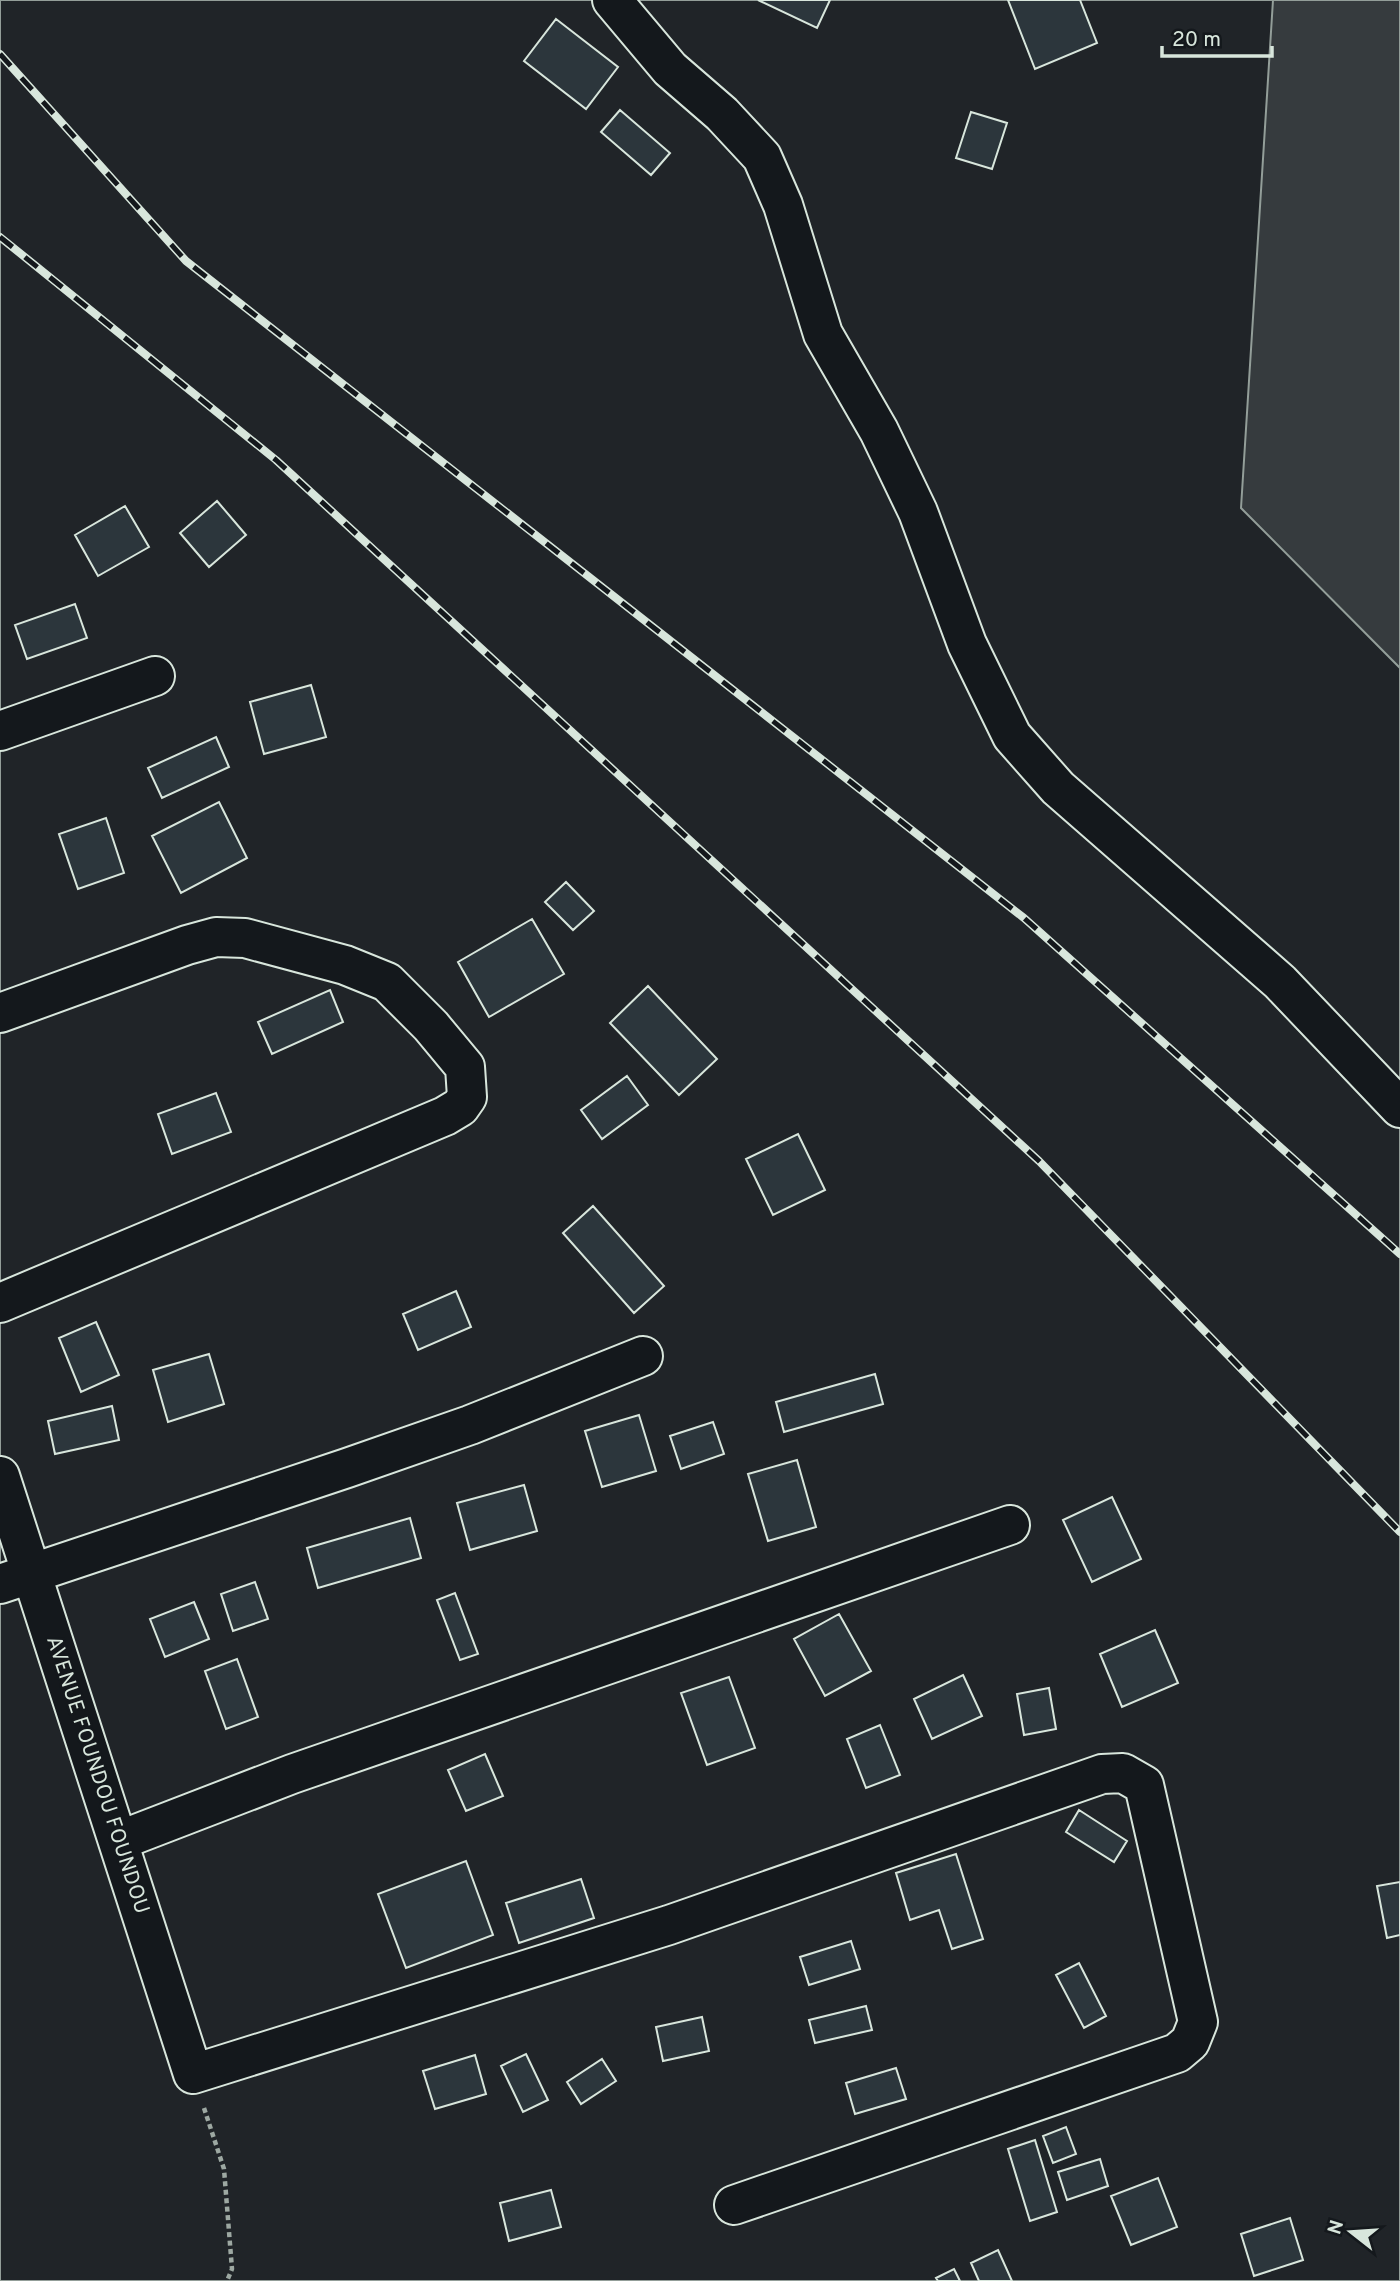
<svg xmlns="http://www.w3.org/2000/svg" width="1400" height="2281" viewBox="0 0 1400 2281" font-family="Overpass,sans-serif">
  <rect width="100%" height="100%" fill="#14181c"/>
  <path fill="#202428" stroke="#939e99" stroke-width="2" d="M0 0H1400V2281H0Z"/>
  <path fill="#363b3e" stroke="#939e99" stroke-width="2" d="M1273 0H1400V668L1241 508Z"/>
  <path fill="#2c363c" stroke="#d8e6dc" stroke-width="2" d="M758 0H830L817 28Z
    M1008 0H1080L1097 43 1035 69Z
    M556 19 618 67 586 109 524 61Z
    M620 110 670 153 651 175 601 132Z
    M971 112 1007 123 992 169 956 158Z
    M217 501 246 535 209 567 180 533Z
    M125 506 149 547 98 576 75 535Z
    M75 604 87 638 27 659 15 625Z
    M311 685 326 737 264 754 250 702Z
    M216 737 229 767 162 798 148 768Z
    M219 802 247 858 181 893 152 836Z
    M106 818 124 873 78 889 59 834Z
    M566 882 594 911 573 930 545 902Z
    M532 919 564 974 489 1017 458 962Z
    M648 986 717 1059 679 1095 610 1023Z
    M330 990 343 1022 272 1054 258 1022Z
    M627 1076 648 1105 602 1139 581 1110Z
    M216 1093 231 1132 172 1154 158 1114Z
    M798 1134 825 1190 773 1215 746 1159Z
    M593 1206 664 1286 634 1313 563 1233Z
    M456 1291 471 1327 418 1350 403 1314Z
    M96 1322 119 1375 81 1392 59 1338Z
    M209 1354 224 1404 168 1422 153 1370Z
    M875 1374 883 1404 784 1432 776 1402Z
    M112 1406 119 1440 55 1454 48 1421Z
    M639 1415 656 1471 602 1487 585 1431Z
    M713 1422 724 1454 681 1469 670 1436Z
    M797 1460 816 1527 768 1541 748 1474Z
    M524 1485 537 1531 470 1550 457 1503Z
    M1112 1497 1141 1559 1092 1582 1063 1520Z
    M410 1518 421 1558 318 1588 307 1548Z
    M255 1582 268 1619 233 1631 221 1594Z
    M455 1593 478 1654 460 1660 437 1600Z
    M194 1602 209 1639 165 1657 150 1619Z
    M839 1614 871 1671 825 1696 794 1639Z
    M1155 1630 1178 1683 1122 1707 1100 1654Z
    M237 1659 258 1717 226 1729 205 1671Z
    M963 1675 982 1716 932 1739 914 1699Z
    M729 1677 755 1748 707 1765 681 1693Z
    M1049 1688 1056 1729 1024 1735 1017 1694Z
    M880 1725 900 1775 866 1788 847 1739Z
    M485 1754 503 1796 466 1811 448 1770Z
    M1079 1810 1127 1841 1114 1862 1066 1832Z
    M956 1854 983 1939 952 1949 939 1910 910 1920 896 1873Z
    M466 1861 493 1935 406 1968 378 1894Z
    M581 1879 594 1918 519 1943 506 1903Z
    M1400 1882V1935L1387 1938 1377 1886Z
    M851 1941 860 1969 809 1985 800 1957Z
    M1079 1963 1106 2016 1084 2028 1056 1975Z
    M866 2006 872 2030 815 2043 809 2020Z
    M702 2017 709 2051 663 2061 656 2027Z
    M526 2054 548 2100 523 2112 501 2066Z
    M475 2055 486 2094 435 2109 423 2071Z
    M602 2059 616 2081 581 2104 567 2082Z
    M896 2068 906 2099 855 2114 846 2083Z
    M1066 2127 1076 2154 1053 2163 1043 2136Z
    M1035 2140 1057 2212 1030 2221 1008 2149Z
    M1100 2159 1108 2186 1067 2200 1058 2172Z
    M1158 2178 1177 2227 1131 2245 1111 2196Z
    M551 2190 561 2227 509 2241 500 2203Z
    M1290 2218 1303 2260 1254 2276 1241 2234Z
    M998 2250 1012 2281H979L971 2263Z
    M954 2269 960 2281H938L936 2278Z"/>
  <g fill="none" stroke-linecap="round" stroke-linejoin="round">
    <defs>
      <path id="minor" d="M612 0 670 69 722 114 762 157 783 205 823 334 879 431 918 512 967 644 1012 736 1058 788 1280 982 1400 1108
        M0 731 155 676
        M0 1013 187 945 216 937 245 938 345 965 387 982 431 1026 465 1067 467 1097 460 1107 445 1116 0 1303
        M0 1476 193 2074 669 1925 1102 1774 1123 1773 1144 1785 1198 2022 1190 2042 1177 2053 734 2205
        M0 1584 347 1468 470 1425 643 1356
        M118 1841 292 1774 1010 1525"/>
    </defs>
    <use href="#minor" stroke="#d8e6dc" stroke-width="42"/>
    <path stroke="#9da8a2" stroke-width="4.5" stroke-dasharray="5 3.5" stroke-linecap="butt" d="M204 2108 224 2169 232 2269 227 2281"/>
    <use href="#minor" stroke="#14181c" stroke-width="38"/>
    <defs>
      <path id="rail" d="M0 54 186 261 1024 918 1400 1254
        M0 237 276 460 1039 1161 1400 1532"/>
    </defs>
    <use href="#rail" stroke="#d8e6dc" stroke-width="8"/>
    <use href="#rail" stroke="#14181c" stroke-width="5" stroke-dasharray="16" stroke-linecap="butt"/>
  </g>
  <g text-anchor="middle" dominant-baseline="central" stroke-width="5" stroke-linejoin="round" paint-order="stroke">
    <g font-size="21" fill="#d8e6dc" stroke="#14181c">
      <text transform="translate(97 1775) rotate(72)">AVENUE FOUNDOU FOUNDOU</text>
    </g>
  </g>
  <g transform="translate(1351 2232) rotate(287)" stroke="#14181c" stroke-width="5" paint-order="stroke">
  <path d="M0-5L12 26L0 18L-12 26Z" fill="#d8e6dc"/>
  <text y="-10" font-size="19" font-weight="bold" text-anchor="middle" fill="#d8e6dc">N</text>
  </g>
  <path d="M1162 46v10h110v-10" fill="none" stroke="#d8e6dc" stroke-width="3.5"/>
  <text x="1172" y="46" font-size="21" fill="#d8e6dc" stroke="#14181c" stroke-width="5" paint-order="stroke">20 m</text>
</svg>
